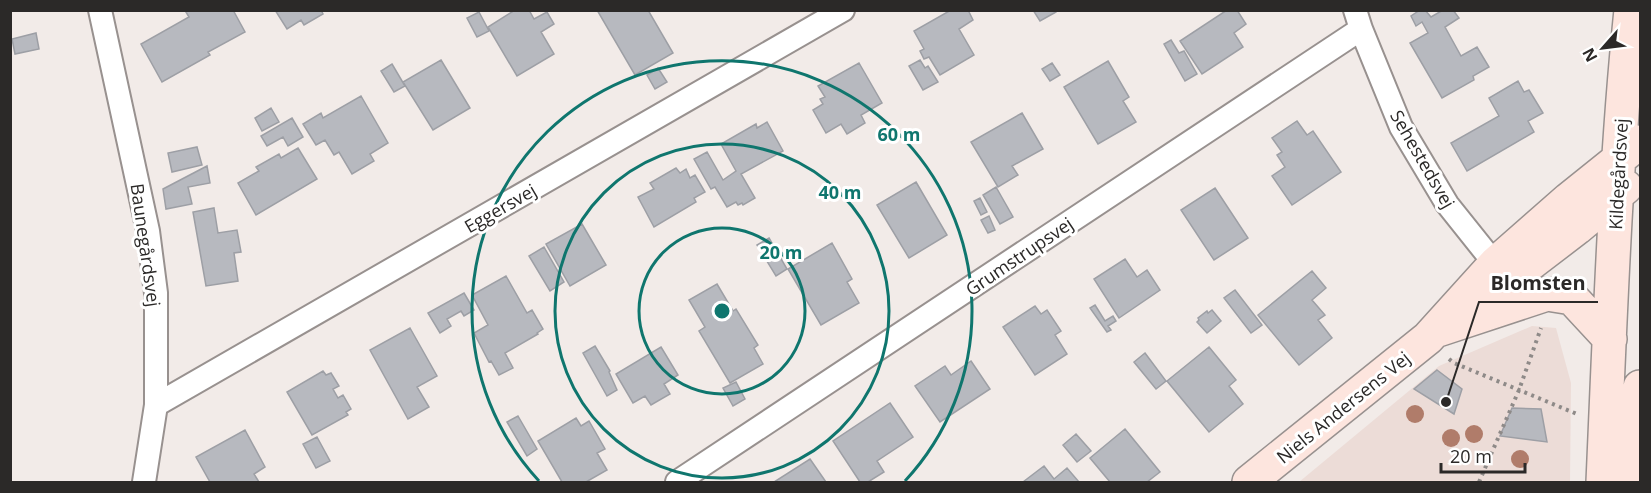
<svg xmlns="http://www.w3.org/2000/svg" width="1651" height="493" viewBox="0 0 1651 493" font-family="'Open Sans',sans-serif">
  <rect width="100%" height="100%" fill="#f2ebe8"/>
  <path fill="#ecdcd7" d="M1532 326 1556 328 1571 383 1570 482H1299L1439 366Z"/>
  <path fill="#b7b9bf" stroke="#9d9fa5" stroke-width="1.5" d="M188 10H233L245 32 208 52 210 55 162 82 141 44 189 17 186 12Z
    M275 10H321L323 14 304 25 301 20 287 29Z
    M515 10H529L534 19 547 12 554 24 541 32 554 54 517 76 488 27Z
    M597 10H648L673 53 635 75Z
    M951 10H968L973 20 959 29 974 55 940 75 929 57 924 59 920 51 924 49 914 31Z
    M1033 10H1056V12L1040 21Z
    M1227 10H1237L1246 24 1234 33 1243 47 1202 74 1180 41Z
    M1420 10H1425L1431 17 1443 10H1453L1459 18 1445 27 1461 56 1477 47 1489 67 1473 76 1474 80 1442 98 1410 43 1428 33 1422 22 1416 26 1411 16Z
    M479 12 489 31 477 37 467 18Z
    M36 33 39 49 15 54 12 39Z
    M1171 40 1179 53 1184 51 1197 74 1185 81 1164 44Z
    M441 60 470 108 433 130 403 82Z
    M920 60 925 68 928 66 938 82 923 90 909 66Z
    M1108 61 1129 97 1123 101 1136 122 1098 144 1064 87Z
    M859 63 882 103 861 115 865 123 847 134 841 124 826 133 813 110 823 104 820 99 825 97 818 86Z
    M1052 63 1060 75 1050 81 1042 69Z
    M392 64 405 86 394 92 381 71Z
    M658 68 667 82 655 89 647 75Z
    M1518 81 1524 92 1529 90 1543 113 1528 121 1534 132 1467 171 1451 143 1499 116 1489 98Z
    M361 96 388 143 370 154 374 161 352 174 339 152 334 155 325 140 316 145 303 124 321 113 323 118Z
    M271 108 279 122 262 131 255 118Z
    M1022 113 1043 149 1012 166 1018 175 998 187 971 142Z
    M292 118 303 137 288 146 283 137 267 146 261 136Z
    M1297 121 1307 135 1313 131 1341 172 1292 205 1272 176 1285 167 1277 155 1282 152 1272 138Z
    M767 122 783 151 741 174 755 198 743 205 742 203 738 205 736 202 727 207 715 187 711 189 694 159 707 152 723 180 736 171 721 144 756 124 757 128Z
    M197 147 202 165 172 172 168 153Z
    M298 148 317 179 256 215 238 183 259 171 256 167 279 154 281 158Z
    M207 166 210 183 188 187 192 204 166 209 163 189Z
    M676 168 680 173 686 169 690 178 695 175 705 192 694 198 696 202 654 227 638 197 654 189 650 183Z
    M916 182 947 235 909 258 877 205Z
    M996 187 1013 217 1000 224 983 195Z
    M1215 188 1248 238 1214 260 1181 210Z
    M980 198 987 212 981 215 974 201Z
    M214 208 218 233 237 230 241 252 234 253 238 281 206 286 193 212Z
    M989 216 995 230 988 233 981 220Z
    M582 224 606 265 570 286 546 244Z
    M769 238 787 269 776 276 757 245Z
    M832 243 852 279 847 282 859 303 821 325 788 269Z
    M544 247 564 282 550 291 529 256Z
    M1125 259 1137 277 1147 270 1160 290 1119 318 1094 279Z
    M1312 271 1326 288 1312 300 1325 315 1318 320 1332 338 1299 365 1258 315Z
    M506 276 527 313 532 310 543 329 537 333 538 334 505 353 513 368 499 375 491 361 489 362 474 333 488 325 472 295Z
    M717 284 733 311 736 309 758 345 754 348 763 364 730 383 699 331 705 327 689 300Z
    M1235 290 1262 325 1251 333 1224 298Z
    M464 293 474 310 464 316 461 311 447 319 451 326 440 333 428 313Z
    M1095 305 1105 321 1113 316 1116 321 1108 326 1111 330 1107 332 1090 308Z
    M1035 306 1041 314 1047 310 1061 331 1055 335 1067 354 1035 375 1003 327Z
    M1212 310 1221 321 1207 333 1197 322 1199 320 1198 318 1207 311 1208 313Z
    M410 328 437 376 417 387 429 407 408 419 370 350Z
    M595 346 610 371 609 372 617 390 607 396 583 353Z
    M661 347 678 375 664 384 670 394 651 405 645 396 633 403 616 374Z
    M1209 347 1236 380 1229 386 1243 404 1209 432 1167 381Z
    M1145 353 1166 381 1156 389 1134 362Z
    M971 361 990 389 940 422 915 386 945 366 951 375Z
    M1437 370 1462 389 1454 414 1414 389Z
    M323 371 326 375 331 373 339 386 333 389 338 398 343 395 351 409 346 412 348 415 312 435 287 392Z
    M736 382 745 399 733 406 723 388Z
    M890 403 913 437 877 461 884 472 868 482H860L833 441Z
    M1512 408 1541 409 1547 442 1500 436Z
    M518 416 537 449 527 456 507 422Z
    M576 418 581 426 589 421 605 449 597 453 607 470 586 482H562L538 441Z
    M1125 429 1160 472 1147 482H1110L1090 458Z
    M245 430 265 467 254 474 259 482H210L196 457Z
    M1076 434 1091 451 1077 462 1063 445Z
    M317 437 330 461 316 468 303 444Z
    M810 459 826 482H774Z
    M1044 466 1054 479 1067 468 1079 482H1023Z"/>
  <g fill="none" stroke-linecap="round" stroke-linejoin="round">
    <defs>
      <path id="street" d="M100 10 148 231 156 293V405L144 482
        M1355 10 1361 29 1401 127 1447 204 1495 264
        M156 405 843 10
        M677 482 1361 29"/>
      <path id="secondary" d="M1497 289 1577 228 1626 187
        M1438 330 1547 294 1572 298 1610 339
        M1249 482 1428 338 1495 264 1569 199 1640 142
        M1603 482C1610 325 1615 167 1631 10
        M1631 482 1633 436 1640 387"/>
    </defs>
    <use href="#street" stroke="#98918f" stroke-width="26"/>
    <use href="#secondary" stroke="#98918f" stroke-width="36"/>
    <path stroke="#8e8a88" stroke-width="4" stroke-dasharray="3 4.5" stroke-linecap="butt" d="M1449 359 1454 363 1577 414
      M1479 482 1519 390 1541 328"/>
    <use href="#street" stroke="#fff" stroke-width="22"/>
    <use href="#secondary" stroke="#fde5de" stroke-width="33"/>
  </g>
  <g fill="#b07c6a">
    <circle cx="1415" cy="414" r="9"/>
    <circle cx="1474" cy="434" r="9"/>
    <circle cx="1451" cy="438" r="9"/>
    <circle cx="1520" cy="459" r="9"/>
  </g>
  <g fill="none" stroke="#0f766e" stroke-width="3">
    <circle cx="722" cy="311" r="83"/>
    <circle cx="722" cy="311" r="167"/>
    <path d="M539 481A250 250 0 1 1 905 481"/>
  </g>
  <g text-anchor="middle" dominant-baseline="central" stroke-width="6" stroke-linejoin="round" paint-order="stroke">
    <g font-size="18" fill="#2b2928" stroke="#fff">
      <text transform="translate(1423 159) rotate(60)">Sehestedsvej</text>
      <text transform="translate(1618 174) rotate(-87)">Kildegårdsvej</text>
      <text transform="translate(500 208) rotate(-30)">Eggersvej</text>
      <text transform="translate(146 245) rotate(82)">Baunegårdsvej</text>
      <text transform="translate(1019 256) rotate(-34)">Grumstrupsvej</text>
      <text transform="translate(1343 407) rotate(-39)">Niels Andersens Vej</text>
    </g>
  </g>
  <circle cx="722" cy="311" r="9" fill="#0f766e" stroke="#fff" stroke-width="3"/>
  <g font-size="18" text-anchor="middle" font-weight="bold" fill="#0f766e" stroke="#fff" stroke-width="6" stroke-linejoin="round" paint-order="stroke">
    <text x="899" y="141">60 m</text>
    <text x="840" y="199">40 m</text>
    <text x="781" y="259">20 m</text>
  </g>
  <path fill="none" stroke="#2b2928" stroke-width="2" d="M1446 402L1479 302H1598"/>
  <circle fill="#2b2928" stroke="#fff" stroke-width="2" cx="1446" cy="402" r="6"/>
  <g font-size="20" text-anchor="middle" font-weight="bold" fill="#2b2928" stroke="#fff" stroke-width="6" stroke-linejoin="round" paint-order="stroke">
    <text x="1538" y="290">Blomsten</text>
  </g>
  <rect width="1651" height="493" fill="none" stroke="#2b2928" stroke-width="24"/>
  <g transform="translate(1603 48) rotate(242)" stroke="#ffffff" stroke-width="4.5" paint-order="stroke">
  <path d="M0-4.5L10 22L0 15L-10 22Z" fill="#2b2928"/>
  <text y="-9" font-size="16" font-weight="bold" text-anchor="middle" fill="#2b2928">N</text>
  </g>
  <path d="M1441 463v9h84v-9" fill="none" stroke="#2b2928" stroke-width="3"/>
  <text x="1450" y="463" font-size="18" fill="#2b2928" stroke="#ffffff" stroke-width="4.5" paint-order="stroke">20 m</text>
</svg>
